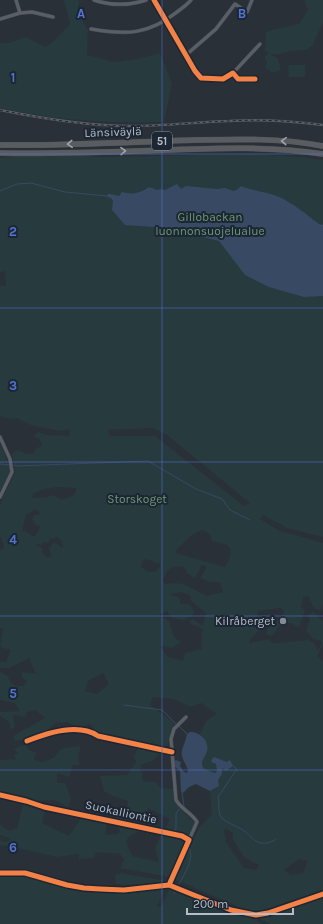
<svg xmlns="http://www.w3.org/2000/svg" width="323" height="924" viewBox="0 0 323 924" font-family="Karla,sans-serif">
  <rect width="100%" height="100%" fill="#2a3038"/>
  <path fill="#273a3e" fill-rule="evenodd" d="M64 0H79L78 14 88 30 87 55 114 62 137 59 160 53 172 84 164 122C109 124 54 120 0 108V43H9L26 37 45 47 53 42 70 24Z
    M304 0H323V22L312 46 306 50 289 51 281 54H270L278 59 281 70 272 73 265 67 267 62 265 59V57L269 53 265 51 266 32 272 30 299 24 308 10Z
    M288 65H305V77H289Z
    M40 153 102 157 253 154 301 157 323 160V537L287 528 263 515 260 519 280 531 323 543V606L321 605V610L315 609 310 601 309 596 303 597 301 608 305 610 299 627 290 623 279 626 273 635 269 636 266 633C269 623 281 621 284 612L281 608 258 611 257 617 262 628C258 633 250 636 249 643L268 639 273 643H276L308 640 315 644 318 651 322 643 321 641 313 639 306 630 310 619 307 615 311 614 312 611 323 621V645L317 656 323 662V892L296 901 256 912 239 907 174 879 199 828 212 814 210 791 215 789 221 770 227 762 218 759 216 764 217 771 215 773 204 770C199 762 204 752 207 744L200 734 206 721 217 714 201 703 191 707 173 699 153 697 150 705 174 723 167 747C144 743 112 740 91 730L93 727 89 723 86 726 76 727 67 722 55 723 48 730 32 735 27 739 15 741 13 736 45 718 35 710 27 712 24 717 13 715 15 727 11 730 9 722 0 716V712L20 711 15 703 0 700V672L8 676 10 682 17 686H23L27 681 22 678V672L36 674 29 658 9 668H0V662H6L11 650 0 647 3 629 0 628V550L4 548V545L0 536V506L3 497 15 473 12 453 18 450 27 454H33L36 449 42 445 40 439 34 437 38 432 47 435 70 436 69 429 62 431 33 426 17 418 11 419 0 416V286H6L5 271 0 272V158ZM153 428 167 435 250 503 244 506 155 436H110L108 430ZM57 487 77 488 74 495 62 500 53 495 46 497 32 498 33 494 44 489ZM34 509 40 512 39 515H34L32 519 36 525 40 526 39 530 34 537 27 532 22 531 26 514 32 512ZM202 530 210 534 212 541 227 545 231 549 229 560 225 567 175 553 176 550 193 534ZM58 537 62 542 63 548 54 542 49 548 52 557H46L43 554 42 548 35 545 36 544 42 545 44 541 45 543 49 542 50 539ZM146 559 161 564 156 572H149L141 567 142 561ZM202 565 207 567 200 578 210 582H220L223 592 207 596C192 589 183 580 165 584L163 579 169 569 177 566 184 567 188 574 195 578ZM181 592 191 596 190 600 206 613 203 626 193 619 189 623 203 629 201 636 202 649 185 653 183 661 168 657 161 648V646L172 648 181 642 174 637 169 621 159 615 167 611 172 618 184 620 194 614 193 609 189 604H180V599L176 596H172L171 594ZM103 673 109 684 97 694 85 691 89 680ZM226 828 233 833V840L244 857 259 865 256 870 244 868 226 842 224 830ZM299 859 308 861 303 873 291 875 284 870Z
    M0 445H1L7 459 10 472 0 491Z
    M26 745 29 750 36 752 34 760 42 762 54 758 60 750 64 748 81 746 78 757 80 765H73L69 777 57 773V783H65L71 799 68 807 54 800 32 801 0 792V760L16 759 14 755 18 753 14 749 20 746Z
    M138 747 161 752 154 760 141 765 140 770 142 773V779L146 782H156L160 788 173 789 174 802 195 823 188 837 183 834 164 830 170 819 148 808 138 824 116 820 118 814 126 813 128 801 113 796 104 791 100 776 127 775 136 762 134 757Z
    M23 805 42 809 45 811 42 823 69 836 82 817 106 822V835L118 834 120 831 118 825H126L144 830C125 837 123 837 132 856L159 862 155 848 162 833 186 842 169 877 120 868 124 860 120 854 96 852 94 858 79 859V854L57 857 17 848 14 844 6 846 0 845V840C4 843 7 842 11 839L0 835V823L1 826 10 831 17 828Z
    M120 873 167 881 166 883 121 885 116 883 115 875Z
    M0 875H19L31 877 85 891 121 892 165 888 157 907H161L171 886 235 913 245 915 263 924H0Z
    M321 897H323V924H271L260 919V917L308 903Z"/>
  <path fill="#384963" d="M177 184 181 189 186 186 217 189 225 188 234 191 238 189 241 186C253 191 266 192 277 196 293 203 306 214 319 224L323 225V296L304 297 269 287 245 275 219 241 168 228 125 225 112 210 113 201 111 198 107 197 108 194H110L119 196 122 192C132 195 141 193 149 187L157 190 161 189 165 190Z
    M190 732C199 731 210 741 207 751 205 759 199 761 204 769L215 773 217 771 216 764 211 762 212 759 214 757 227 762 230 760 233 766 226 771 222 768V774L218 780 219 786 210 791 196 784 189 787 183 793 181 791 180 771 176 768 173 763 176 760 181 762 180 766 184 772 187 773 188 770C186 764 180 756 182 751 183 745 186 741 187 734Z"/>
  <g fill="none" stroke-linecap="round" stroke-linejoin="round">
    <path stroke="#384963" stroke-width="1" d="M0 191 17 184 31 183 65 192 107 196
      M0 464 10 465
      M14 465 17 466 148 461 196 489 222 499 230 510 250 520
      M124 705 162 710 176 724
      M179 726 187 734
      M233 766 237 769 218 797C220 803 217 812 222 818 227 823 236 826 243 830 249 834 254 842 261 843 265 844 273 842 276 839
      M182 792 184 806
      M175 833 176 828V814L179 809
      M179 884C184 875 195 858 189 848
      M174 894 176 890"/>
    <defs>
      <path id="minor" d="M94 0C112 6 128 6 146 0
        M154 0 195 71 201 78 223 79 233 73 238 79H255
        M20 13 32 12 53 17
        M0 19 20 13 16 0
        M91 29C126 35 148 35 177 12 182 8 187 5 191 0
        M186 55 216 29 235 4 247 12 252 0
        M233 73 260 44
        M0 437 10 459 12 472 0 497
        M186 717 174 729 171 739 176 800C181 809 192 813 197 822L189 840
        M27 741C44 734 69 726 87 731 91 732 95 734 98 736L172 752
        M0 795 26 801 44 807 182 836 189 840 169 885
        M0 873H25L67 885 84 888 100 889 124 890 169 885 231 910 256 915 268 913 323 894"/>
      <path id="motorway" d="M0 145C65 146 130 142 195 140 238 139 281 138 323 146
        M0 153C56 154 112 152 168 150 219 148 272 146 323 154"/>
    </defs>
    <use href="#minor" stroke="#484c53" stroke-width="4"/>
    <use href="#motorway" stroke="#474c53" stroke-width="6"/>
    <use href="#minor" stroke="#5a5e66" stroke-width="3"/>
    <use href="#motorway" stroke="#5a5d60" stroke-width="5.5"/>
    <defs>
      <path id="rail" d="M0 110C44 119 87 126 132 126 164 126 197 122 229 121 261 119 292 121 323 125"/>
    </defs>
    <use href="#rail" stroke="#595d64" stroke-width="2.5"/>
    <use href="#rail" stroke="#1d2633" stroke-width="1" stroke-dasharray="3" stroke-linecap="butt"/>
    <defs>
      <path id="cycleway" d="M154 0 195 71 201 78 223 79 233 73 238 79H255
        M27 741C44 734 69 726 87 731 91 732 95 734 98 736L172 752
        M0 795 26 801 44 807 182 836 189 840 169 885
        M0 873H25L67 885 84 888 100 889 124 890 169 885 231 910 256 915 268 913 323 894"/>
    </defs>
    <use href="#cycleway" stroke="#1d2633" stroke-width="8"/>
    <use href="#cycleway" stroke="#f48246" stroke-width="5"/>
  </g>
  <defs><path id="oneway-chevron" d="M-2-3.5L2.5 0L-2 3.5" fill="none" stroke-width="1.6" stroke-linecap="round" stroke-linejoin="round"/></defs>
  <g stroke="#9ea4af">
    <use href="#oneway-chevron" transform="translate(284 141) rotate(-176)"/>
    <use href="#oneway-chevron" transform="translate(70 144) rotate(177)"/>
    <use href="#oneway-chevron" transform="translate(123 151) rotate(-1)"/>
  </g>
  <path fill="none" stroke="#5274d3" stroke-width="1" stroke-opacity="0.55" d="M162 0V924M0 154H323M0 308H323M0 462H323M0 616H323M0 770H323"/>
  <circle fill="#848b96" stroke="#1d2633" stroke-width="1.5" cx="283" cy="621" r="4"/>
  <g text-anchor="middle" dominant-baseline="central" stroke-width="4" stroke-linejoin="round" paint-order="stroke">
    <rect fill="#1d2633" stroke="#878f9c" stroke-width="1" x="152" y="132" width="20" height="18" rx="3"/>
    <g font-size="11" font-weight="bold" fill="#b4bcc9">
      <text x="162" y="141">51</text>
    </g>
    <g font-size="12" fill="#b4bcc9" stroke="#1d2633">
      <text transform="translate(113 132) rotate(-2)">Länsiväylä</text>
      <text transform="translate(121 812) rotate(12)">Suokalliontie</text>
    </g>
    <g font-size="12" fill="#6b9a76" stroke="#1d2633">
      <text x="210" y="217">Gillobackan<tspan x="210" dy="14">luonnonsuojelualue</tspan></text>
      <text x="137" y="499">Storskoget</text>
    </g>
    <g font-size="12" fill="#b4bcc9" stroke="#1d2633" text-anchor="end">
      <text x="275" y="621">Kilråberget</text>
    </g>
  </g>
  <g font-size="13" text-anchor="middle" font-weight="bold" fill="#5274d3" stroke="#1d2633" stroke-width="4" stroke-linejoin="round" paint-order="stroke">
    <text x="81" y="18">A</text>
    <text x="242" y="18">B</text>
    <text x="13" y="82">1</text>
    <text x="13" y="236">2</text>
    <text x="13" y="390">3</text>
    <text x="13" y="544">4</text>
    <text x="13" y="698">5</text>
    <text x="13" y="852">6</text>
  </g>
  <path d="M187 908v6h106v-6" fill="none" stroke="#b4bcc9" stroke-width="2"/>
  <text x="193" y="908" font-size="12" fill="#b4bcc9" stroke="#1d2633" stroke-width="3" paint-order="stroke">200 m</text>
</svg>
